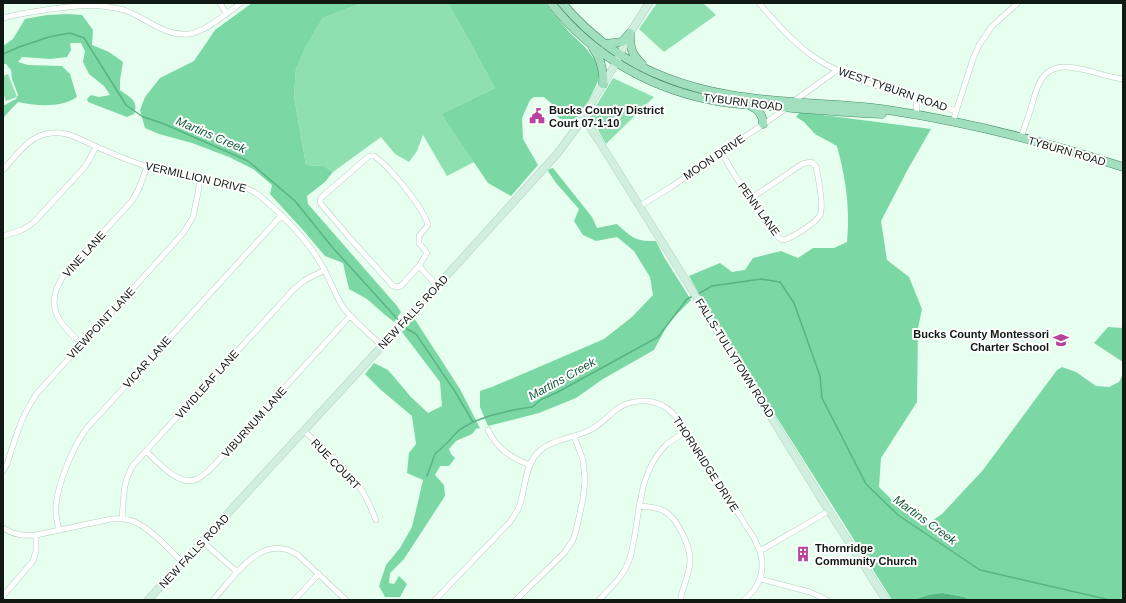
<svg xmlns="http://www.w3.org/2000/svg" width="1126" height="603" viewBox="0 0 1126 603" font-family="Helvetica,sans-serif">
  <rect width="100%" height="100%" fill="#e6ffef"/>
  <path fill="#8ee0b1" d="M362 3H448L495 88 441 114 474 162 447 176 423 135 417 151 409 162 395 154 381 137 333 172 324 166 306 165 294 96 296 69 306 46 323 18Z
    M657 3H703L716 15 664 52 639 29Z
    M8 74 17 97 6 101 3 93V76Z
    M613 78 654 97 606 144 590 116Z"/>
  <path fill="#7bd8a4" d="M252 3H362L323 18 306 46 296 69 294 96 306 165 324 166 333 172 325 182 307 196 308 204 397 306 401 312 394 322 384 314 367 299 349 289 343 263 325 256 303 230 270 194 272 185 253 169 229 157 192 143 159 134 145 128 140 110 145 97 160 78 194 61 215 30Z
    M448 3H545L554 14 570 33 585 47 594 59 600 70 598 81 589 100 575 120 567 125 558 117 552 104 544 97H534L530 100 522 118 523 139 538 165 511 196 488 183 441 114 495 88Z
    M67 14 82 15 93 30 92 45 109 52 123 62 120 80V90C130 98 139 100 134 114L127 117 88 102 87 99 91 95 99 97 110 95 104 86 89 74 83 62 85 51 81 43H70L71 50 67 57 50 59 22 57 18 62 28 65 62 66 70 74 77 97C62 108 36 106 18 102L3 118V106L16 99 18 95 12 79 11 70 6 64H3V46L13 39 25 19 47 15Z
    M800 112 931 129 908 169 881 221 887 260 909 277 922 309 918 328 917 402 881 458 879 487 898 506 926 525 942 514 983 470 1057 370 1062 367 1076 372 1096 386 1109 387 1119 382 1123 374V600H971L964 597 943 593 918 599 917 600H892L699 294 689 276 720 263 732 272 745 270 753 258 781 251 798 258 813 248H834L847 242C850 206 846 180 837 146L815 134 804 122 796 117Z
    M553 168 592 217 597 228 617 224C632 237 635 242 656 241L664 257 691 300 669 322 654 350 603 379 576 398 539 413 488 426 480 407V391L492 387 604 339 632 317 653 295 650 277 634 251 617 237 596 241 583 235 574 221 579 209 556 183 548 171 549 169Z
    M414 318 460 389 480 428 476 429 472 434 456 441 449 449 451 454 455 458 449 466H440L435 475 444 485 445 496 404 559 390 573 389 583 394 584 399 576 407 584 400 597H385L379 586 386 565 400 548 412 527 417 506 423 480 407 473 409 453 416 444 412 416 381 390 365 374 374 363 388 370 411 397 428 413 442 406 440 382 402 332Z
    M1108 327 1123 328V362L1094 343Z"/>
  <path fill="#58b583" d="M943 593 964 597 971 600H917V599L929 595Z"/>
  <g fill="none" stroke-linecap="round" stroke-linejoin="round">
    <path stroke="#58b583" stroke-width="1.5" d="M3 54 19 47 49 37 70 33 84 38 126 105 143 117 162 123 248 161 295 201 333 248 401 323
      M698 294 712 286 761 279 780 282 794 303 820 376 822 398 866 484 898 515 980 570 1110 600
      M403 325 407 329 416 334 454 390 473 422 489 416 513 410 532 407 542 399 556 393 658 337 687 299 693 296
      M427 476 435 454 446 444 459 430 473 422"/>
    <defs>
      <path id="street" d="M220 3 226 13
        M759 3C775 22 791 40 811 55 835 72 861 81 889 90 911 97 934 104 956 111
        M3 18C17 14 31 12 45 10 72 6 96 2 124 10 145 17 165 37 189 34 205 32 227 13 241 3
        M916 99 917 115
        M794 101 836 71
        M953 121 973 59 979 45 992 26 1018 3
        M1021 138C1024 128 1028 118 1031 108 1038 83 1043 62 1075 68 1091 70 1106 77 1123 79
        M721 152C733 173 746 193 760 213 765 221 771 231 778 237 781 240 781 239 784 240 793 237 816 223 820 215 824 207 818 176 816 166L811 162 802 164 750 199
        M369 156H374C390 167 423 207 428 225L419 236V243L427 253 419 266 401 286 397 287 393 286 349 237 321 204 320 201 321 198Z
        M3 170C17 155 30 134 52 133 68 131 81 140 95 146 104 150 113 154 123 158 136 163 149 168 163 171 177 174 191 176 205 179 224 182 246 184 261 197 282 214 308 241 321 264 330 278 334 294 343 307 353 321 370 334 382 346
        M640 206 671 187 787 108
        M3 236 22 230 33 223 83 169 88 162 96 147
        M419 266 437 286
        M82 344C58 323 43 306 64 275L131 202C140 190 142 180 147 166
        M488 430C498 450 510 457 530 465
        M304 431C325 450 349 469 364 494 369 502 372 511 376 520
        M146 451C157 461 179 488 197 479 208 474 216 463 224 454L350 316
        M3 471 7 464C15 439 22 413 38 392L169 249 184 232 193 217 198 193 200 178
        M640 506C648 507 657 507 664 511 678 518 691 548 690 562 689 574 684 585 681 596V600
        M122 519C124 498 122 482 134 464L293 290 305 280 325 270
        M3 528C14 535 23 536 36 535L111 519C121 518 131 519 139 524 153 531 171 551 182 562
        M59 530C57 522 55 514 56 505 58 483 73 446 87 428L281 216
        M202 541 237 572
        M760 551 829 511
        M760 579 810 592 827 600
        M3 596 33 561 36 551V535
        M213 600C234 577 262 531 298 555L346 600
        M294 600 319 574
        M435 600 510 522C513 517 517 512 519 507 525 491 524 472 534 457 546 440 570 439 588 431 600 426 607 417 617 409 630 400 649 398 663 406 669 409 673 413 677 418L754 538C756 544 760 549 761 556 765 573 758 589 744 600
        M516 600 565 552 573 540 576 531 583 499 585 480 583 460 574 436
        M599 600C610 588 623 577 629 561 632 553 633 543 635 534 640 503 642 468 666 445 672 440 679 436 686 432"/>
      <path id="secondary" d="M583 117 599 141 755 391 829 511 886 600
        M148 600 439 284 557 154 577 127 616 63 630 33 649 3"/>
      <path id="primary" d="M551 3C593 57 654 91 722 102 745 105 768 106 792 108 822 110 852 113 882 114
        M562 3C590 36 626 63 667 78 707 94 752 99 794 102 825 105 857 105 888 110 968 122 1046 142 1123 167
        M630 33C630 47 631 54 642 64
        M605 44 622 42 630 33
        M593 48C601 59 604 70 603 84
        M751 106C759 110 763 115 763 124"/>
    </defs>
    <use href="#street" stroke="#b6cebf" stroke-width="6"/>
    <use href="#secondary" stroke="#b6cebf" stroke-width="8"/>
    <use href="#primary" stroke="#478b66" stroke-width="9"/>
    <use href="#street" stroke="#fff" stroke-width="5"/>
    <use href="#secondary" stroke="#d0efdf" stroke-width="7"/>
    <use href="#primary" stroke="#a2dfbe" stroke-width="8"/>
  </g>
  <defs>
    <symbol id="civic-bare" viewBox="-9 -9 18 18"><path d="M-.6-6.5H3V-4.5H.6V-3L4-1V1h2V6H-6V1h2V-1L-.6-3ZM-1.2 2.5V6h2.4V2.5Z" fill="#b7439c" stroke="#fff" stroke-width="2.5" paint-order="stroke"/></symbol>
    <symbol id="school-bare" viewBox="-9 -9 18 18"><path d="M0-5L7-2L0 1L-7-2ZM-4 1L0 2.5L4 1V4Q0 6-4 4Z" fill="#b7439c" stroke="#fff" stroke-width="2.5" paint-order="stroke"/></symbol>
    <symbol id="building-bare" viewBox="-9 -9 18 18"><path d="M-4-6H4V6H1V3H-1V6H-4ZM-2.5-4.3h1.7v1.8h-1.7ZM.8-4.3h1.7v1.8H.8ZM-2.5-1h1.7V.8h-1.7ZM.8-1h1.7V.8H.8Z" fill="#b7439c" stroke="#fff" stroke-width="2.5" paint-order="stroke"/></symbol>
  </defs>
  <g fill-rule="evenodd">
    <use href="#civic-bare" x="526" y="105" width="22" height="22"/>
    <use href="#school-bare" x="1050" y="329" width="22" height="22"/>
    <use href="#building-bare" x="792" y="543" width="22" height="22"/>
  </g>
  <g text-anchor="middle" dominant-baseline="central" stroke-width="4" stroke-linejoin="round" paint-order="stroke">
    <g font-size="11" fill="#101913" stroke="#fff">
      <text transform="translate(893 89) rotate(19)">WEST TYBURN ROAD</text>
      <text transform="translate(743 102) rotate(7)">TYBURN ROAD</text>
      <text transform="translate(1067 151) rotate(16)">TYBURN ROAD</text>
      <text transform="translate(714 157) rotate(-34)">MOON DRIVE</text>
      <text transform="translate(196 177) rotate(13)">VERMILLION DRIVE</text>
      <text transform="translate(759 209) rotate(54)">PENN LANE</text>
      <text transform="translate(84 254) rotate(-48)">VINE LANE</text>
      <text transform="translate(413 312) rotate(-47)">NEW FALLS ROAD</text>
      <text transform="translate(101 323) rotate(-47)">VIEWPOINT LANE</text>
      <text transform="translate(735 358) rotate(58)">FALLS-TULLYTOWN ROAD</text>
      <text transform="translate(147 362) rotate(-48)">VICAR LANE</text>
      <text transform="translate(207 384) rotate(-48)">VIVIDLEAF LANE</text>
      <text transform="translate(254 422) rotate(-48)">VIBURNUM LANE</text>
      <text transform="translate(336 464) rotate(46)">RUE COURT</text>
      <text transform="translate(706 464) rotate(57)">THORNRIDGE DRIVE</text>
      <text transform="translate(194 551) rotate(-47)">NEW FALLS ROAD</text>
    </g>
    <g font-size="11" font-weight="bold" fill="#101913" stroke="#fff" text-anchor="start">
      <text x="549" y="110">Bucks County District<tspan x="549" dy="13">Court 07-1-10</tspan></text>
      <text x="1049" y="334" text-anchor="end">Bucks County Montessori<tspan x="1049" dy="13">Charter School</tspan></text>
      <text x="815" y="548">Thornridge<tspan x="815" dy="13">Community Church</tspan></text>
    </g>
    <g font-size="12" font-style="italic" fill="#155b3a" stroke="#fff">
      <text transform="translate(211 135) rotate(23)">Martins Creek</text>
      <text transform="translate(562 379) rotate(-29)">Martins Creek</text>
      <text transform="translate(925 520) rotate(36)">Martins Creek</text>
    </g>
  </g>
  <rect width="1126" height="603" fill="none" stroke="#101913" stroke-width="8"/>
</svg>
